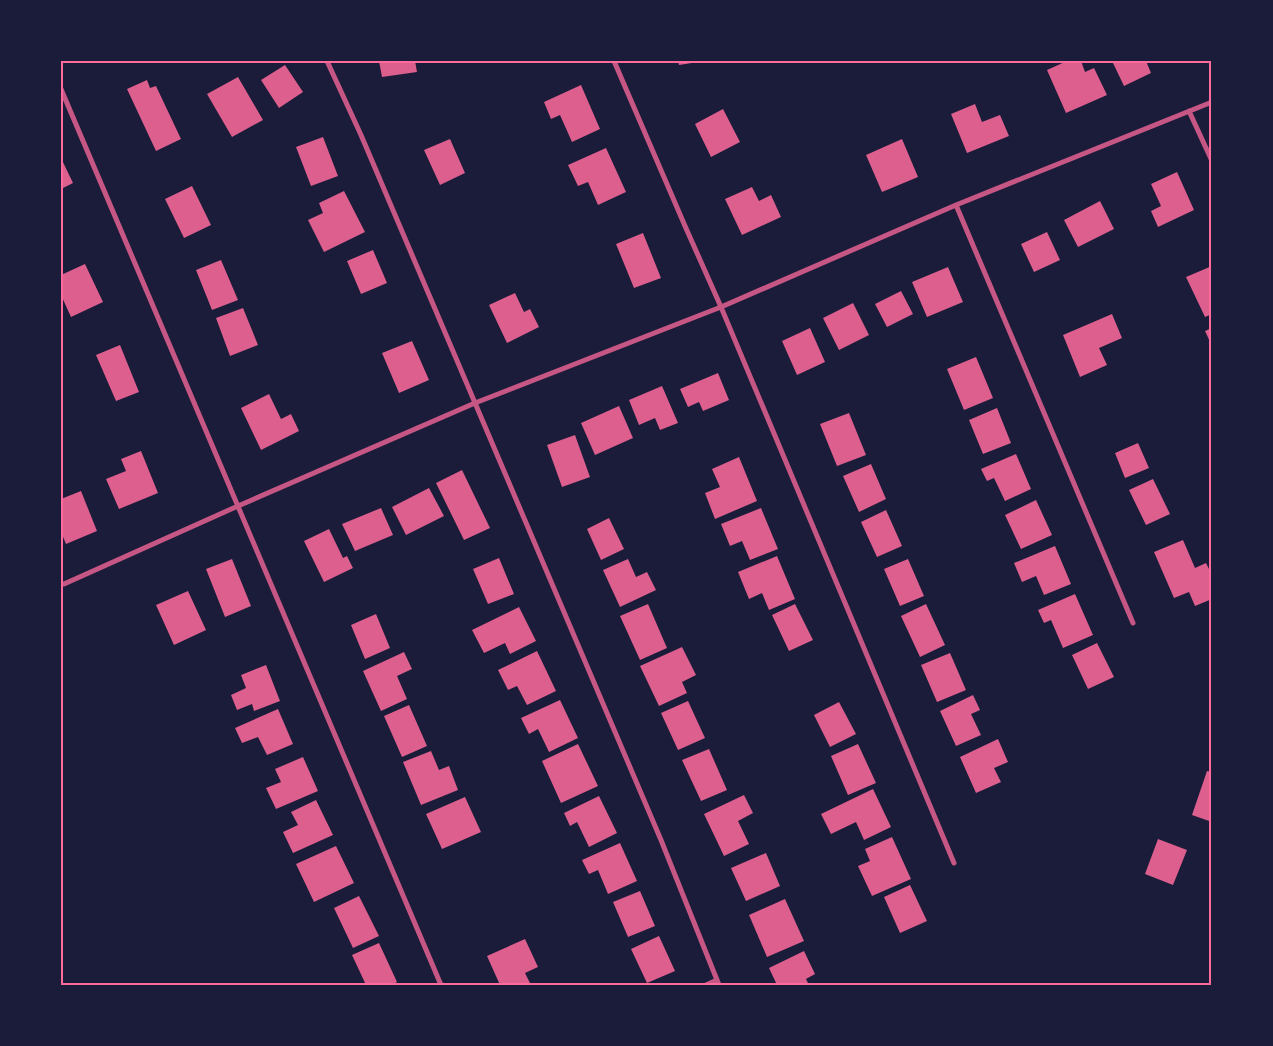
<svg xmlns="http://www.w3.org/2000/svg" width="1273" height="1046" viewBox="0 0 1273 1046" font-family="'Source Sans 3',sans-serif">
  <rect width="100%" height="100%" fill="#1b1b3a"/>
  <path fill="#dd5f8e" d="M379 61H415L417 72 382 77Z
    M678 61H698V62L679 65Z
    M1067 61H1081L1085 72 1094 68 1107 95 1066 113 1047 70Z
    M1116 61H1146L1151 73 1124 86 1113 63Z
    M285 65 303 92 279 108 261 80Z
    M238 77 263 120 232 137 207 94Z
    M147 80 150 88 156 86 181 139 156 151 127 89Z
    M581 85 600 129 572 142 560 115 551 119 544 102Z
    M975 104 982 122 1000 115 1009 136 967 153 951 114Z
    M723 109 740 142 711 157 695 124Z
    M323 137 338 176 311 186 296 147Z
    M450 139 465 173 440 185 424 150Z
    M902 139 918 177 882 192 866 155Z
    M606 148 626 192 598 205 588 182 578 186 568 165Z
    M61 158 73 183 61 189Z
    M1177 172 1194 210 1158 227 1151 211 1161 206 1151 184Z
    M192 186 211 225 184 238 165 199Z
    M752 187 759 201 771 195 781 217 742 235 725 199Z
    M344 191 365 232 324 252 308 220 323 213 319 203Z
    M1100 201 1114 229 1078 247 1064 220Z
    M1047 232 1060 260 1034 272 1021 244Z
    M643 233 661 278 634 288 616 244Z
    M373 250 387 283 361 294 347 261Z
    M221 260 238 300 212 310 196 270Z
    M85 264 103 302 71 317 61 295V275Z
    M1212 266V314L1205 317 1186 277Z
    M948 267 963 302 927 317 912 282Z
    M901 291 913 314 887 327 875 304Z
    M515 293 524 312 530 309 539 327 507 343 489 305Z
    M853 303 869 335 839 350 823 318Z
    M243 308 258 345 230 356 216 318Z
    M1112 314 1122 338 1099 348 1107 365 1080 377 1063 335Z
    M810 328 825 362 797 375 782 341Z
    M1212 328V346L1205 331Z
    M412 341 429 380 399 393 382 353Z
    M120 345 139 392 116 401 96 355Z
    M976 357 993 398 964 410 947 369Z
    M718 373 729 400 703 411 699 402 688 407 680 389Z
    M662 386 678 423 660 430 655 418 639 425 629 400Z
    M269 394 281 419 291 414 299 431 261 450 241 408Z
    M619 406 633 438 595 455 581 423Z
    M997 408 1011 443 983 454 969 420Z
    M849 413 866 455 837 466 820 424Z
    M575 435 590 477 562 487 547 445Z
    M1138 443 1149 468 1125 478 1115 453Z
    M141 451 158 493 119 509 106 479 126 471 121 459Z
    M1016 454 1031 489 1005 501 994 478 987 481 981 469Z
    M739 457 757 501 715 519 705 493 720 487 712 469Z
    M871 464 886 499 859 512 843 476Z
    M462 470 490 528 464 540 436 483Z
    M1153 479 1170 514 1146 525 1129 490Z
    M429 488 444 516 406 535 392 507Z
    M81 491 97 531 66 544 61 532V499Z
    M1036 500 1052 535 1021 549 1005 515Z
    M381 508 393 535 355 551 342 524Z
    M761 508 778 549 750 560 742 541 730 546 721 524Z
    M886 510 902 546 877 557 861 522Z
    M609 518 624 549 601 560 587 529Z
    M329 529 343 558 347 556 353 568 324 582 304 541Z
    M1183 540 1195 568 1206 563 1212 575V599L1195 606 1189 592 1174 598 1154 552Z
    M1055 546 1071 584 1044 595 1036 576 1022 582 1014 563Z
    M777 556 795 599 769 610 762 593 749 599 738 572Z
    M499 558 514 594 488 604 473 569Z
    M232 559 251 606 225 617 206 569Z
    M628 559 636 577 647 572 656 590 620 607 603 570Z
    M908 559 924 596 900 606 884 569Z
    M188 591 206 630 174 645 156 605Z
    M1075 594 1093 635 1063 648 1051 620 1044 623 1038 610Z
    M648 604 667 648 640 660 620 616Z
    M795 604 813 640 789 651 772 615Z
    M926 604 945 645 920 657 901 616Z
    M519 607 536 641 510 654 505 643 484 653 472 630Z
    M376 614 390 648 365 659 351 625Z
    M1097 643 1114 677 1088 689 1072 655Z
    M682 647 696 675 682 682 687 693 659 706 640 666Z
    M537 651 556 691 527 705 517 686 508 690 498 670Z
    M404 652 412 669 397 676 407 699 381 711 363 671Z
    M950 653 966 690 937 702 921 665Z
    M266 665 280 701 254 711 252 704 237 710 231 695 246 688 241 675Z
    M973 695 980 710 971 714 981 735 956 746 940 711Z
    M560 700 578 738 549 752 538 729 529 734 521 718Z
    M688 701 705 738 678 750 661 713Z
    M839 702 856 734 830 747 814 715Z
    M409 705 427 746 402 757 384 716Z
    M278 709 293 744 267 755 258 737 242 743 235 728Z
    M998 739 1008 762 994 768 1001 782 976 793 960 757Z
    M578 744 598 786 561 803 542 761Z
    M858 744 876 783 848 795 831 756Z
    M709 749 727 790 701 801 682 760Z
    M431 751 439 770 449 766 458 790 421 805 403 762Z
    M303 757 318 791 276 809 266 788 281 782 275 769Z
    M1207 771 1212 772V822L1192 815Z
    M873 789 891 827 864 840 856 822 831 834 821 814Z
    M744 795 753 813 738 821 749 844 724 856 704 814Z
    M599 796 617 833 589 847 577 822 570 826 564 813Z
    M465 797 481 832 442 849 426 814Z
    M316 800 333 835 293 853 283 832 298 825 291 812Z
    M892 837 911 879 872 896 858 866 870 861 865 849Z
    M1158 839 1187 850 1173 885 1145 874Z
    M620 843 637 881 608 894 598 870 589 874 582 860Z
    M336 846 354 883 314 902 296 864Z
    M766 853 780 886 746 901 731 868Z
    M910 885 927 921 900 933 884 897Z
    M640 891 655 926 628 937 613 902Z
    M359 896 379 936 353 948 334 908Z
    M785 899 804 941 767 957 749 915Z
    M659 936 675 971 647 983 631 949Z
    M525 939 538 967 525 973 530 983 526 985H500L487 956Z
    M379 943 397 982 392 985H366L352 955Z
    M804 951 815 974 806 979 809 985H777L769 968Z"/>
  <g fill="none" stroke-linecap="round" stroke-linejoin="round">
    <path stroke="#c65784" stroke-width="5" d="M327 61 361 135 661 840 719 985
      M614 61 685 226 721 307 954 863
      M61 89 441 985
      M1189 111 1212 161
      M956 205 1133 623
      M64 584 238 506 475 403 721 307 956 205 1212 102
      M706 985 717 980"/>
  </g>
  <rect width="1273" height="1046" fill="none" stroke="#1b1b3a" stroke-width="125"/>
  <rect x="62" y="62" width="1148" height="922" fill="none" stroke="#ff6b9d" stroke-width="2"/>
</svg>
